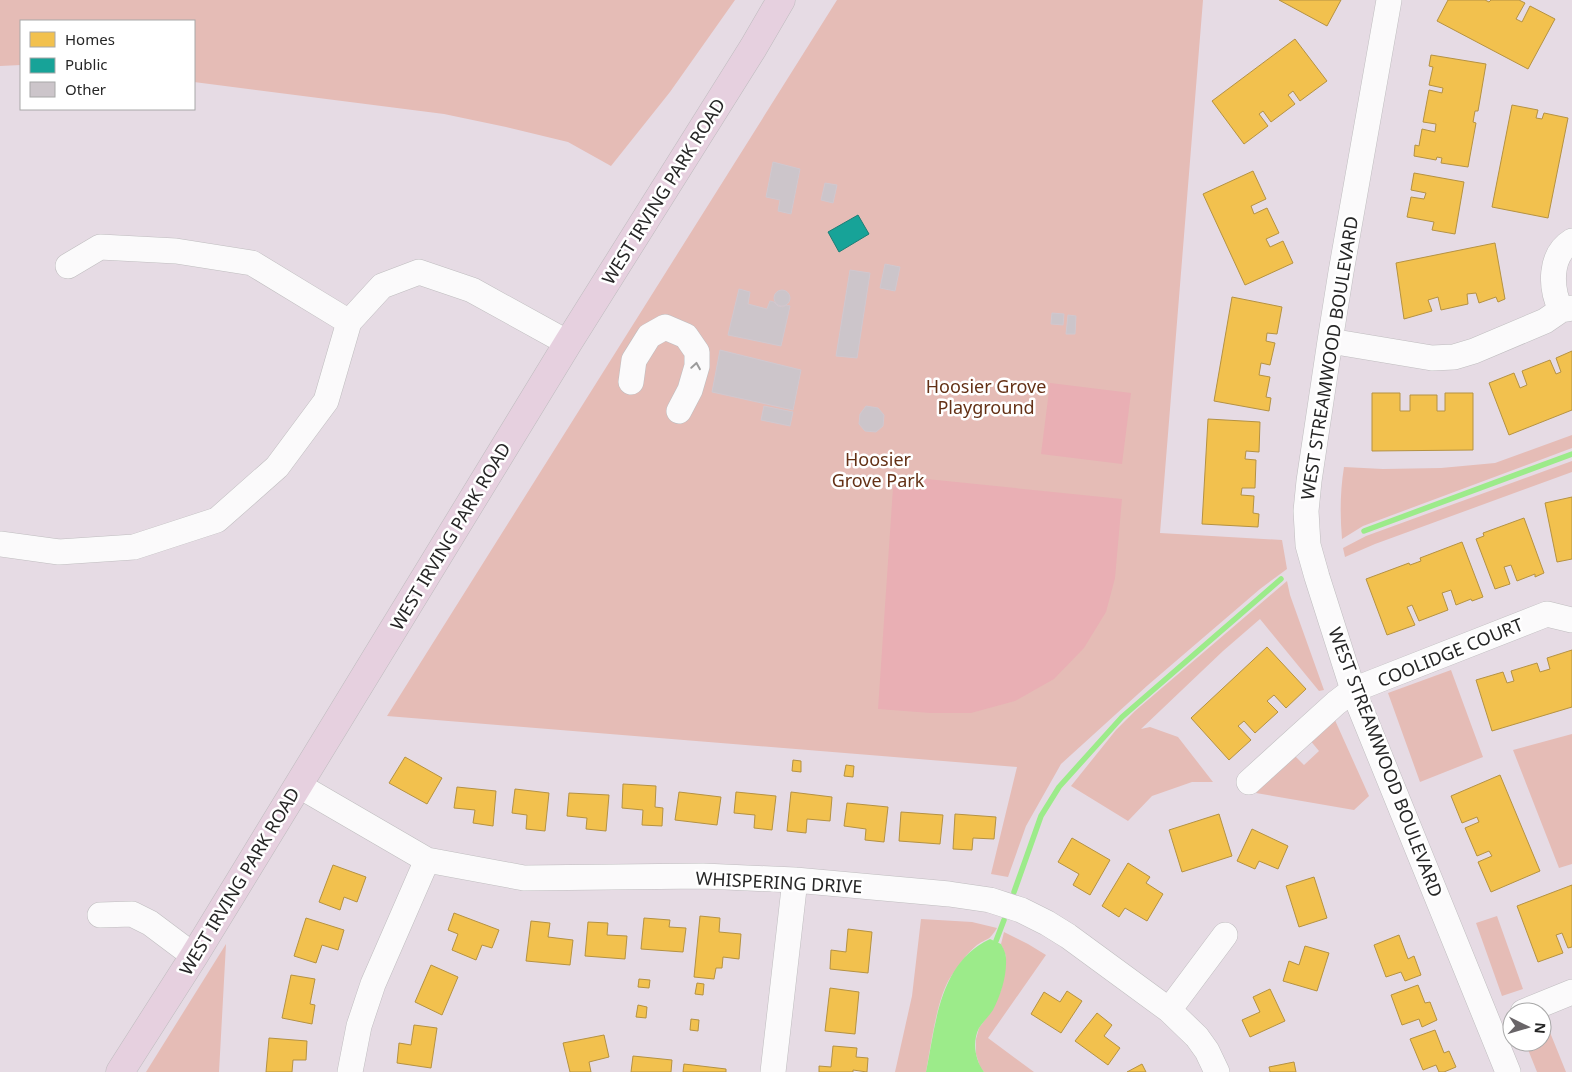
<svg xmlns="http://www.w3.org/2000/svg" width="1572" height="1072" viewBox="0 0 1572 1072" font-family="'Noto Sans',sans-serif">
  <rect width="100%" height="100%" fill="#e6dbe4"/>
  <path fill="#e5bcb6" d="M0 0H735L670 92 611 166 568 142 506 127 444 114 194 82V21H21V65L0 66Z
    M837 0H1203L1160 533 1282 540 1287 569 1260 589 1148 685 1061 764 1026 826 1008 877 991 874 1017 767 387 716Z
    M1572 435V448L1363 526 1342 539C1340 515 1340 492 1344 467L1383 469 1441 468 1495 463Z
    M1572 461V472L1375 544 1345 557 1343 548 1366 536Z
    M1287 581 1290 595 1324 690 1319 691 1260 619 1223 651 1141 729 1150 727 1178 737 1213 782H1192L1152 796 1128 821 1071 786 1116 730 1135 711Z
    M1451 670 1483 757 1420 782 1388 693Z
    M1334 718 1369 796 1354 810 1256 793 1294 755 1304 765 1319 751 1309 739Z
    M1572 734V864L1559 868 1513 750Z
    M1497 916 1523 989 1502 996 1476 923Z
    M921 919 972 922 997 928C988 942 989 937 977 945 967 953 959 965 952 975 937 995 931 1046 926 1072H895L912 996Z
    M1004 932 1028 944 1046 955 988 1038 1034 1072H984L980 1067 976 1054V1039L979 1028 993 1009 1001 990 1005 971 1006 956 1001 944Z
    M226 944 219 1072H146Z
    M1545 1020 1566 1072H1537L1525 1042H1542V1021Z"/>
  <path fill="#e9afb4" d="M1050 383 1131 393 1122 464 1041 454Z
    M907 477 1122 499 1115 578 1106 612 1084 648 1054 679 1015 701 971 713H930L878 709 893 488Z"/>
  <path fill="#9ceb8a" d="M990 939 1001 944C1003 948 1006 953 1006 958 1007 975 1001 995 993 1010 989 1016 983 1022 979 1028 972 1042 975 1060 984 1072H926C936 1023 939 963 990 939Z"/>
  <path fill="#f2c14e" stroke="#b59242" d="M1279 0H1341L1327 26Z
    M1448 0H1485L1489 2 1491 0H1519L1525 3 1516 19 1522 22 1530 6 1555 19 1528 69 1437 21Z
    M1295 39 1327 81 1300 101 1293 91 1288 95 1295 104 1271 122 1263 111 1259 114 1268 126 1244 144 1212 101Z
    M1431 55 1486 64 1478 111H1475L1473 122 1476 123 1468 167 1441 163 1442 158 1437 157 1436 160 1414 156 1415 145 1419 146 1422 129 1435 132 1436 124 1423 122 1429 90 1442 93 1443 88 1429 85 1433 67 1429 66Z
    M1512 105 1538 110 1536 118 1542 119 1544 113 1568 118 1548 218 1492 207Z
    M1253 171 1266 199 1251 206 1254 214 1267 208 1279 233 1266 239 1270 247 1283 241 1293 263 1245 285 1203 194Z
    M1414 173 1464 182 1455 234 1432 230 1434 222 1407 217 1411 197 1424 199 1426 193 1411 190Z
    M1495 243 1505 299 1498 302 1496 297 1479 303 1476 293 1467 294 1468 304 1441 310 1438 297 1428 300 1432 311 1404 319 1396 263Z
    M1232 297 1282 307 1277 334 1267 333 1266 341 1275 343 1270 365 1261 363 1259 375 1270 377 1266 397 1271 398 1269 411 1214 401Z
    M1572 351V410L1509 435 1489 383 1514 373 1520 388 1527 385 1522 371 1550 360 1556 374 1561 372 1556 358Z
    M1372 393H1400V411H1410V395H1437V411H1445V393H1473V450L1372 451Z
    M1208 419 1260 422 1259 452 1246 451 1245 459 1256 460 1255 488H1242L1241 495 1254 496 1253 513 1259 514 1258 527 1202 524Z
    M1572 497V559L1557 562 1545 503Z
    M1524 518 1544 573 1535 577V574L1517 581 1511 565 1504 567 1510 584 1495 589 1476 539 1484 536 1483 533Z
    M1462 542 1483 597 1472 601 1471 599 1456 605 1451 590 1442 593 1448 610 1419 621 1412 605 1407 607 1415 625 1387 635 1366 579 1409 563 1410 565 1421 561 1420 558Z
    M1267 647 1306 689 1286 708 1274 695 1267 701 1278 712 1255 733 1244 721 1238 726 1251 740 1229 760 1191 718Z
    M1572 650V707L1492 731 1476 680 1503 672 1507 683 1514 681 1511 671 1537 663 1540 672 1550 669 1547 658Z
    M405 757 442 778 427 804 389 783Z
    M793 760 801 761V772L792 771Z
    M846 765 854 766 853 777 844 776Z
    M1500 775 1540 871 1491 892 1478 862 1492 856 1489 851 1477 856 1465 828 1479 822 1477 817 1462 823 1451 796Z
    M623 784 656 786 655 807 663 808 662 826 642 825 643 810 622 808Z
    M457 787 496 791 493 826 473 823 475 810 454 808Z
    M515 789 549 793 545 831 526 829 527 815 512 813Z
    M679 792 721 797 717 825 675 820Z
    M736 792 776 796 772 830 754 828 755 815 734 813Z
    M791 792 832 797 830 821 807 819 806 833 787 831Z
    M569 793 609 795 606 831 586 829 587 818 567 816Z
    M847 803 888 807 884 842 865 840 866 829 844 826Z
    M901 812 943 815 940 844 899 841Z
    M955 814 996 817 994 839 973 838 972 850 953 849Z
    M1219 814 1232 856 1182 872 1169 830Z
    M1252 829 1288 846 1278 869 1259 861 1255 869 1237 861Z
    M1072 838 1110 860 1090 895 1073 885 1079 874 1058 862Z
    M1128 863 1150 877 1146 883 1163 894 1147 921 1125 908 1119 917 1102 906Z
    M333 865 366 877 357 902 344 897 340 910 319 902Z
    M1314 877 1327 918 1299 927 1286 886Z
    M1572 885V947L1568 948 1562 933 1556 935 1563 953 1538 962 1517 906Z
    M454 913 499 930 492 948 482 945 476 960 452 950 458 934 448 930Z
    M700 916 720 918 719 932 741 934 739 959 723 957 722 968H716L714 979 694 977Z
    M306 918 344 930 338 950 322 945 316 963 294 956Z
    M644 918 670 920 669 927 686 928 683 952 641 949Z
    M531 921 550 923 548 937 573 940 570 965 526 961Z
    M588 922 608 923 607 935 627 936 625 959 585 956Z
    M848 929 872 932 868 973 830 969 831 950 846 952Z
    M1399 935 1408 959 1414 956 1421 975 1405 981 1401 972 1386 977 1374 945Z
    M1305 946 1329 953 1317 991 1283 981 1289 961 1299 965Z
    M431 965 458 977 442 1015 415 1002Z
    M291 975 315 979 310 1004 315 1005 312 1024 282 1018Z
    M639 979 650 980 649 988 638 987Z
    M697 983 704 984 703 995 695 994Z
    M1418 985 1425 1003 1430 1002 1437 1020 1422 1027 1419 1019 1402 1025 1391 995Z
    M830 988 859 992 855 1034 825 1031Z
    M1270 989 1285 1021 1250 1037 1242 1020 1260 1012 1253 997Z
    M1067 991 1082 1001 1061 1033 1031 1014 1044 992 1060 1002Z
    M638 1005 647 1007 646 1018 636 1017Z
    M1097 1013 1112 1025 1104 1036 1120 1048 1108 1065 1075 1041Z
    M691 1019 699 1020 698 1031 690 1030Z
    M414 1025 437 1028 431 1068 397 1063 399 1043 411 1045Z
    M1435 1030 1444 1053 1449 1051 1456 1067 1444 1072H1439L1436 1065 1423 1070 1410 1039Z
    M604 1035 609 1057 589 1062 591 1072H570L563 1043Z
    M269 1038 307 1041 306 1060H293L292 1072H266Z
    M833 1046 857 1048 856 1057 868 1058 867 1072 853 1070V1072H819V1066L831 1067Z
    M633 1056 672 1060 671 1072H631Z
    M1294 1062 1296 1072H1270L1269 1067Z
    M684 1064 726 1069V1072H683Z
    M1142 1064 1146 1072H1127Z"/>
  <path fill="#17a398" stroke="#1c7e76" d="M858 215 869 234 839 252 828 232Z"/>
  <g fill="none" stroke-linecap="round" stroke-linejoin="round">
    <path stroke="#9ceb8a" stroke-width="5.5" d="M1364 531 1572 454
      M1014 892 1041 816 1059 787 1122 717 1281 579
      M996 941 1004 920"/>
  </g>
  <path fill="#ccc5ca" stroke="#d1c8cf" d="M773 162 800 169 791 214 778 211 780 200 766 197Z
    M825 183 837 185 833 203 821 200Z
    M885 264 900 267 895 291 880 288Z
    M850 270 870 273 857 358 836 356Z
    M739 289 750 292 748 304 767 309 770 301 774 302 778 306 783 307 786 305 790 306 781 346 728 335Z
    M774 298a8 8 0 1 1 16 0a8 8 0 1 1-16 0Z
    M1052 313 1064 314 1063 325 1051 324Z
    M1068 315 1076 316 1075 334H1066Z
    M720 350 801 370 793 410 712 392Z
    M764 406 793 412 790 426 761 420Z
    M866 406 878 408 884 415 883 426 876 432 865 431 859 424 860 414Z"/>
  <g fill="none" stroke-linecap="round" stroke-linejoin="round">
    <defs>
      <path id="minor" d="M1389 0 1341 272 1330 341 1309 481 1306 511 1308 545 1317 577 1353 690 1508 1072
        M68 266 100 247 176 251 252 263 349 322
        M1561 310C1550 288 1549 255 1572 241
        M1330 341 1432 358 1454 357 1474 351 1545 321 1561 310 1572 308
        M631 382 634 360 649 336 665 327 686 336 697 352V366L690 390 679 411
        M0 544 59 552 134 547 217 520 277 467 326 401 349 322 382 286 419 272 472 290 568 343
        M1249 782 1336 703 1353 690 1547 614 1572 620
        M298 785 427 860 524 878 703 876 795 880 949 894 990 900 1021 910 1047 923 1068 936 1169 1010 1197 1037 1207 1051 1217 1072
        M100 915 132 914 150 923 194 956
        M1169 1010 1225 935
        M1523 1012 1572 992
        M350 1072 359 1026 373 984 427 860
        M773 1072 795 880"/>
      <path id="major" d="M120 1072 194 956 568 343 753 48 781 0"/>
    </defs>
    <use href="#minor" stroke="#bfbdbf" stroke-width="26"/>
    <use href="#major" stroke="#bebbbe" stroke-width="29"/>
    <use href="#minor" stroke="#fbfafb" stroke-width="25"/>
    <use href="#major" stroke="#e6d0df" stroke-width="28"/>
  </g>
  <defs><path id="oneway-chevron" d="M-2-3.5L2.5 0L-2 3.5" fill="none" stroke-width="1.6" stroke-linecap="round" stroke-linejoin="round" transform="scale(1.25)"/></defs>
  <use stroke="#9b9b9b" href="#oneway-chevron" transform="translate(696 366) rotate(-81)"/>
  <g text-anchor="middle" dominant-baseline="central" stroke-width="5" stroke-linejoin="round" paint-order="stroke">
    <g font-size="18" fill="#262626" stroke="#fff">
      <text transform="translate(663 191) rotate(-58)">WEST IRVING PARK ROAD</text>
      <text transform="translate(1329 358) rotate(-81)">WEST STREAMWOOD BOULEVARD</text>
      <text transform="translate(450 536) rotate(-59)">WEST IRVING PARK ROAD</text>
      <text transform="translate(1450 652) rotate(-22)">COOLIDGE COURT</text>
      <text transform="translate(1386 762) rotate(69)">WEST STREAMWOOD BOULEVARD</text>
      <text transform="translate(239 881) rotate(-59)">WEST IRVING PARK ROAD</text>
      <text transform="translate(779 882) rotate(3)">WHISPERING DRIVE</text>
    </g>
    <g font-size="18" fill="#643116" stroke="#fff">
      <text x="986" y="386">Hoosier Grove<tspan x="986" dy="21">Playground</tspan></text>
      <text x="878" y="459">Hoosier<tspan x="878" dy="21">Grove Park</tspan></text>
    </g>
  </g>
  <rect x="20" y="20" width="175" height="90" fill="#ffffff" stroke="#a8a8a8"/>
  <rect x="30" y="32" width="25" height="15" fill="#f2c14e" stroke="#a8a8a8"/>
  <text x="65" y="45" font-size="15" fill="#262626">Homes</text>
  <rect x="30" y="58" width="25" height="15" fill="#17a398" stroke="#a8a8a8"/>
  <text x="65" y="70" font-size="15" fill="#262626">Public</text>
  <rect x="30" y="82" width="25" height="15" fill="#ccc5ca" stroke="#a8a8a8"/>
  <text x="65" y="95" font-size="15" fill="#262626">Other</text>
  <g transform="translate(1527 1027) rotate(95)"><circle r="24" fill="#ffffff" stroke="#a8a8a8"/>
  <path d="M0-4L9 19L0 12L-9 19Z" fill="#696568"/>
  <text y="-8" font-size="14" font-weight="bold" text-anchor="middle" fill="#262626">N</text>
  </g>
</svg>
